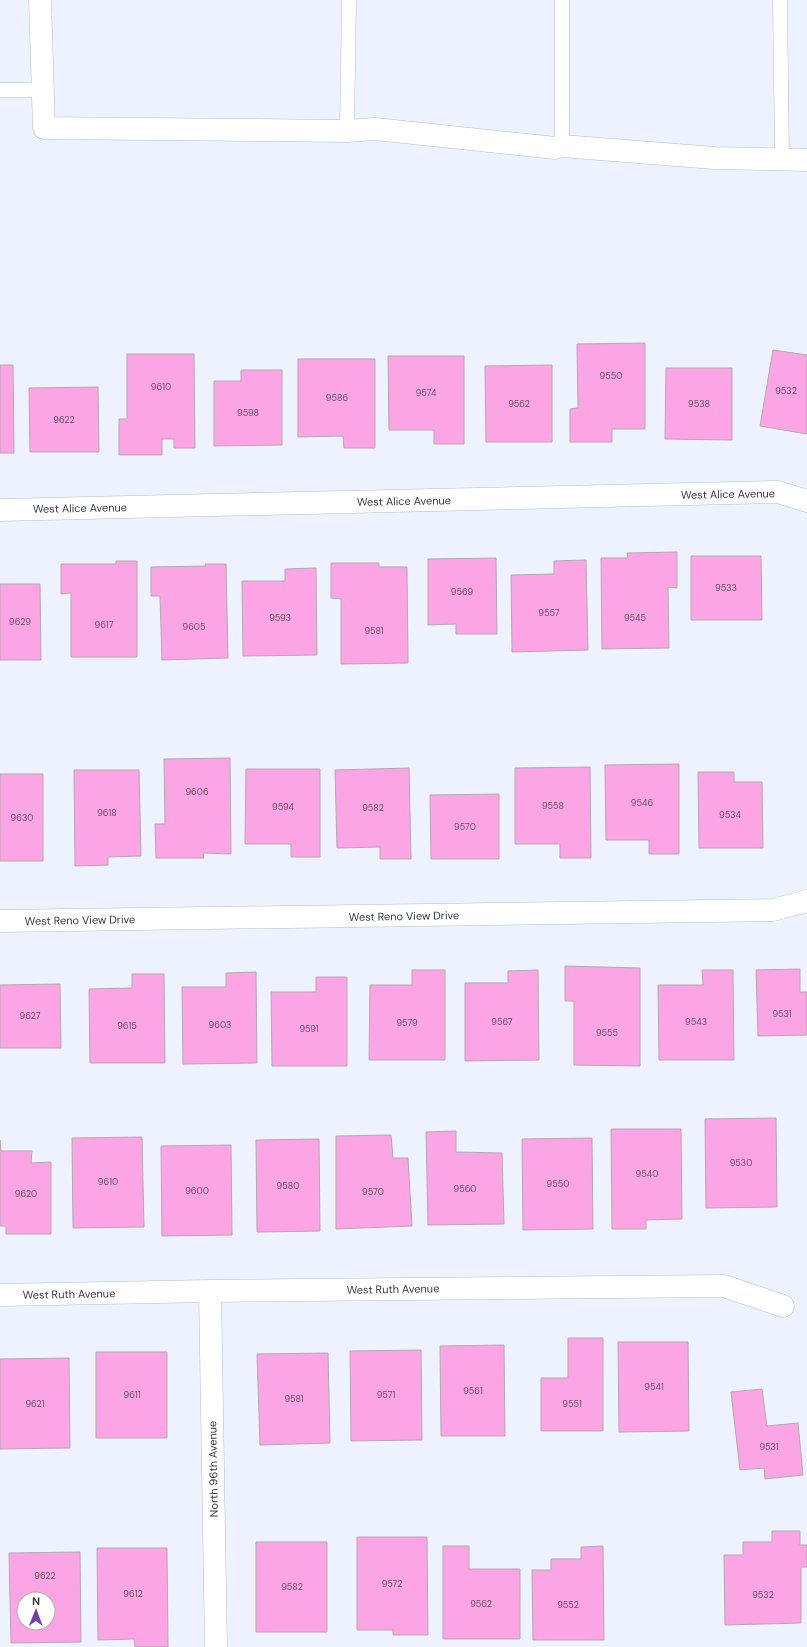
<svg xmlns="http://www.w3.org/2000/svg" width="807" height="1647" viewBox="0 0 807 1647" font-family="'DM Sans',sans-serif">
  <rect width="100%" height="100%" fill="#eef2fe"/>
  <path fill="#fca5e4" stroke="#b4a9b0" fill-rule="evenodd" d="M645 343V429H612V442H570V409L578 408 577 344Z
    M773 350 807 355V434L760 426Z
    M127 354H194L195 448H174V439H162V455H119V419H127Z
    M388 356H464V444H434V430H389Z
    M298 359H375V448H344L343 436 298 437Z
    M0 365H13L14 453H0Z
    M552 365V442H486L485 366Z
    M666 368H732V440L665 439Z
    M241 370H282V445L214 446V381H241Z
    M98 387 99 452H30L29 388Z
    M677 552V588L668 587 669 648 602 649 601 558H628L627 553Z
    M691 556H761L762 620H691Z
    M496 558 497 634H456V624L428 625V559Z
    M586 560 588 650 512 652 511 575 554 574V561Z
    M116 561H137V657H71V593L61 594V564H116Z
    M331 563H379V567H407L408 663 341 664V599L331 598Z
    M205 564H226L228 658 162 660 160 596H151V567L206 566Z
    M316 568 317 655 243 656 242 581H285V569Z
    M0 584H40L41 660H0Z
    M230 758 231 854 203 853 204 858H156L155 824H165L164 759Z
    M679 764V854H649V840H606L605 765Z
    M590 767 591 858H560V844H515V768Z
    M409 768 411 859H380V847L337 848 335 770Z
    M246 769H320V857H291V844H245Z
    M74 770H139L141 856 108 857V865L75 866Z
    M698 772H734V782H762L763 848H699Z
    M0 774H43V861H0Z
    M499 794V859H431L430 795Z
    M565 966 640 968V1066L574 1065V1001H565Z
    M800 969V992H807V1035L758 1036 756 970Z
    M412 970H445V1060H369L370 985H412Z
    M538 970 539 1060 465 1061V983H508V971Z
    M702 970H733L734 1060H659L658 985H703Z
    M256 972 257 1063 183 1064 182 987H226V973Z
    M132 974H164L165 1063H90L89 989 132 988Z
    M316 977H347V1066H272L271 992H316Z
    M60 984 61 1048H0V985Z
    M776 1118 777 1207 706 1208 705 1119Z
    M611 1129H681L682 1219 646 1220V1229H612Z
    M456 1131V1152L502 1153 504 1224 428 1225 426 1132Z
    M391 1135 393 1158H408L412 1226 336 1229V1136Z
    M142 1137 144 1227 73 1228 72 1138Z
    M592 1138 593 1229 523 1230 522 1139Z
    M319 1139 320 1231 257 1232 256 1140Z
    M0 1140 1 1151H32L31 1163 51 1162V1234H6V1226H0Z
    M231 1145 232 1235 162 1236 161 1146Z
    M568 1338H603V1431H541V1378H568Z
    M618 1342H688L689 1431 619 1432Z
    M504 1345 505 1436H441L440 1346Z
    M421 1350 422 1440 351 1441 350 1351Z
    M96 1352H167V1438H96Z
    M328 1353 330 1443 260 1445 257 1354Z
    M69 1358 70 1448 0 1449V1359Z
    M762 1389 767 1426 798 1423 803 1475 765 1479 764 1468 740 1470 731 1392Z
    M772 1531H800V1545H807V1567H801V1623L725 1625 724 1555H743V1542H772Z
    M357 1537H427L428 1635H393V1630H357Z
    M256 1542H327V1632H256Z
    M443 1546H469V1569H520V1639H443Z
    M603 1546 604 1640H533L532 1570H551V1559H581V1547Z
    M97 1548H167L168 1647H135L134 1639 98 1640Z
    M80 1552 81 1642 11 1643 9 1553ZM24 1599H48V1623H24Z"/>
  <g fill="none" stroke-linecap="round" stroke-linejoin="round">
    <defs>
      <path id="lane" d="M780 0 782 159
        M0 90H43
        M347 131 349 0
        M562 146V0"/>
      <path id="street" d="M40 0 44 128 347 131 375 129 555 148 562 146 714 158 807 160
        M0 510 778 492 807 501
        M0 921 773 910 807 901
        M210 1291 216 1647
        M0 1295 210 1291 724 1286 783 1306"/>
    </defs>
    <use href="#lane" stroke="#b7bbc6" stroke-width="15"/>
    <use href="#street" stroke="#b7bbc6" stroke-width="23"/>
    <use href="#lane" stroke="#fff" stroke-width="14"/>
    <use href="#street" stroke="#fff" stroke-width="22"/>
  </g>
  <g text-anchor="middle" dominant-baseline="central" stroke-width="3.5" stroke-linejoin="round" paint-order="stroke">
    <g font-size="9" fill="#685366">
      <text x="611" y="376">9550</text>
      <text x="161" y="387">9610</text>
      <text x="786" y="391">9532</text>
      <text x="426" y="393">9574</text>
      <text x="337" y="398">9586</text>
      <text x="519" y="404">9562</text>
      <text x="699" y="404">9538</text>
      <text x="248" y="413">9598</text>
      <text x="64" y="420">9622</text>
      <text x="726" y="588">9533</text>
      <text x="462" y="592">9569</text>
      <text x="549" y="613">9557</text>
      <text x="280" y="618">9593</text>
      <text x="635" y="618">9545</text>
      <text x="20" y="622">9629</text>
      <text x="104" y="625">9617</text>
      <text x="194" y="627">9605</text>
      <text x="374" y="631">9581</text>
      <text x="197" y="792">9606</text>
      <text x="642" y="803">9546</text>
      <text x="553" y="806">9558</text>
      <text x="283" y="807">9594</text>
      <text x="373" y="808">9582</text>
      <text x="107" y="813">9618</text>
      <text x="730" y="815">9534</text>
      <text x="22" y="818">9630</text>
      <text x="465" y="827">9570</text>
      <text x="782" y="1014">9531</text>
      <text x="30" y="1016">9627</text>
      <text x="502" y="1022">9567</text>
      <text x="696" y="1022">9543</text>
      <text x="407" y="1023">9579</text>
      <text x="220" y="1025">9603</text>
      <text x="127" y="1026">9615</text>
      <text x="309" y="1029">9591</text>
      <text x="607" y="1033">9555</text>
      <text x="741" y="1163">9530</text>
      <text x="647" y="1174">9540</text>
      <text x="108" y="1182">9610</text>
      <text x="558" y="1184">9550</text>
      <text x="288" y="1186">9580</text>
      <text x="465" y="1189">9560</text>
      <text x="197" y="1191">9600</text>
      <text x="373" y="1192">9570</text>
      <text x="26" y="1194">9620</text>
      <text x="654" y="1387">9541</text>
      <text x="473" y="1391">9561</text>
      <text x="132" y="1395">9611</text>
      <text x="386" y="1395">9571</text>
      <text x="294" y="1399">9581</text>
      <text x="35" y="1404">9621</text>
      <text x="572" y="1404">9551</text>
      <text x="769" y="1447">9531</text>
      <text x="45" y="1576">9622</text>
      <text x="392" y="1584">9572</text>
      <text x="292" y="1587">9582</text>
      <text x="133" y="1594">9612</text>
      <text x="763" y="1595">9532</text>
      <text x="481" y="1604">9562</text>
      <text x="568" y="1605">9552</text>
    </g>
    <g font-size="11" fill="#36383c" stroke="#fff">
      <text transform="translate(728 494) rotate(-1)">West Alice Avenue</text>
      <text transform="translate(404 501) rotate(-1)">West Alice Avenue</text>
      <text transform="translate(80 508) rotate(-1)">West Alice Avenue</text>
      <text transform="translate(404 916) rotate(-1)">West Reno View Drive</text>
      <text transform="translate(80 920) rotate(-1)">West Reno View Drive</text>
      <text transform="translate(393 1289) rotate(-1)">West Ruth Avenue</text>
      <text transform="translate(69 1294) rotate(-1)">West Ruth Avenue</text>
      <text transform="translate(213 1469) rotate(-91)">North 96th Avenue</text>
    </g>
  </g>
  <g transform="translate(36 1611) rotate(1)"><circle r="19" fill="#ffffff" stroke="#afafb1"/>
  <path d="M0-3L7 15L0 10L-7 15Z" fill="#713eb5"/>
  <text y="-6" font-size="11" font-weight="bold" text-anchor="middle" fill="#36383c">N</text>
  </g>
</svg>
